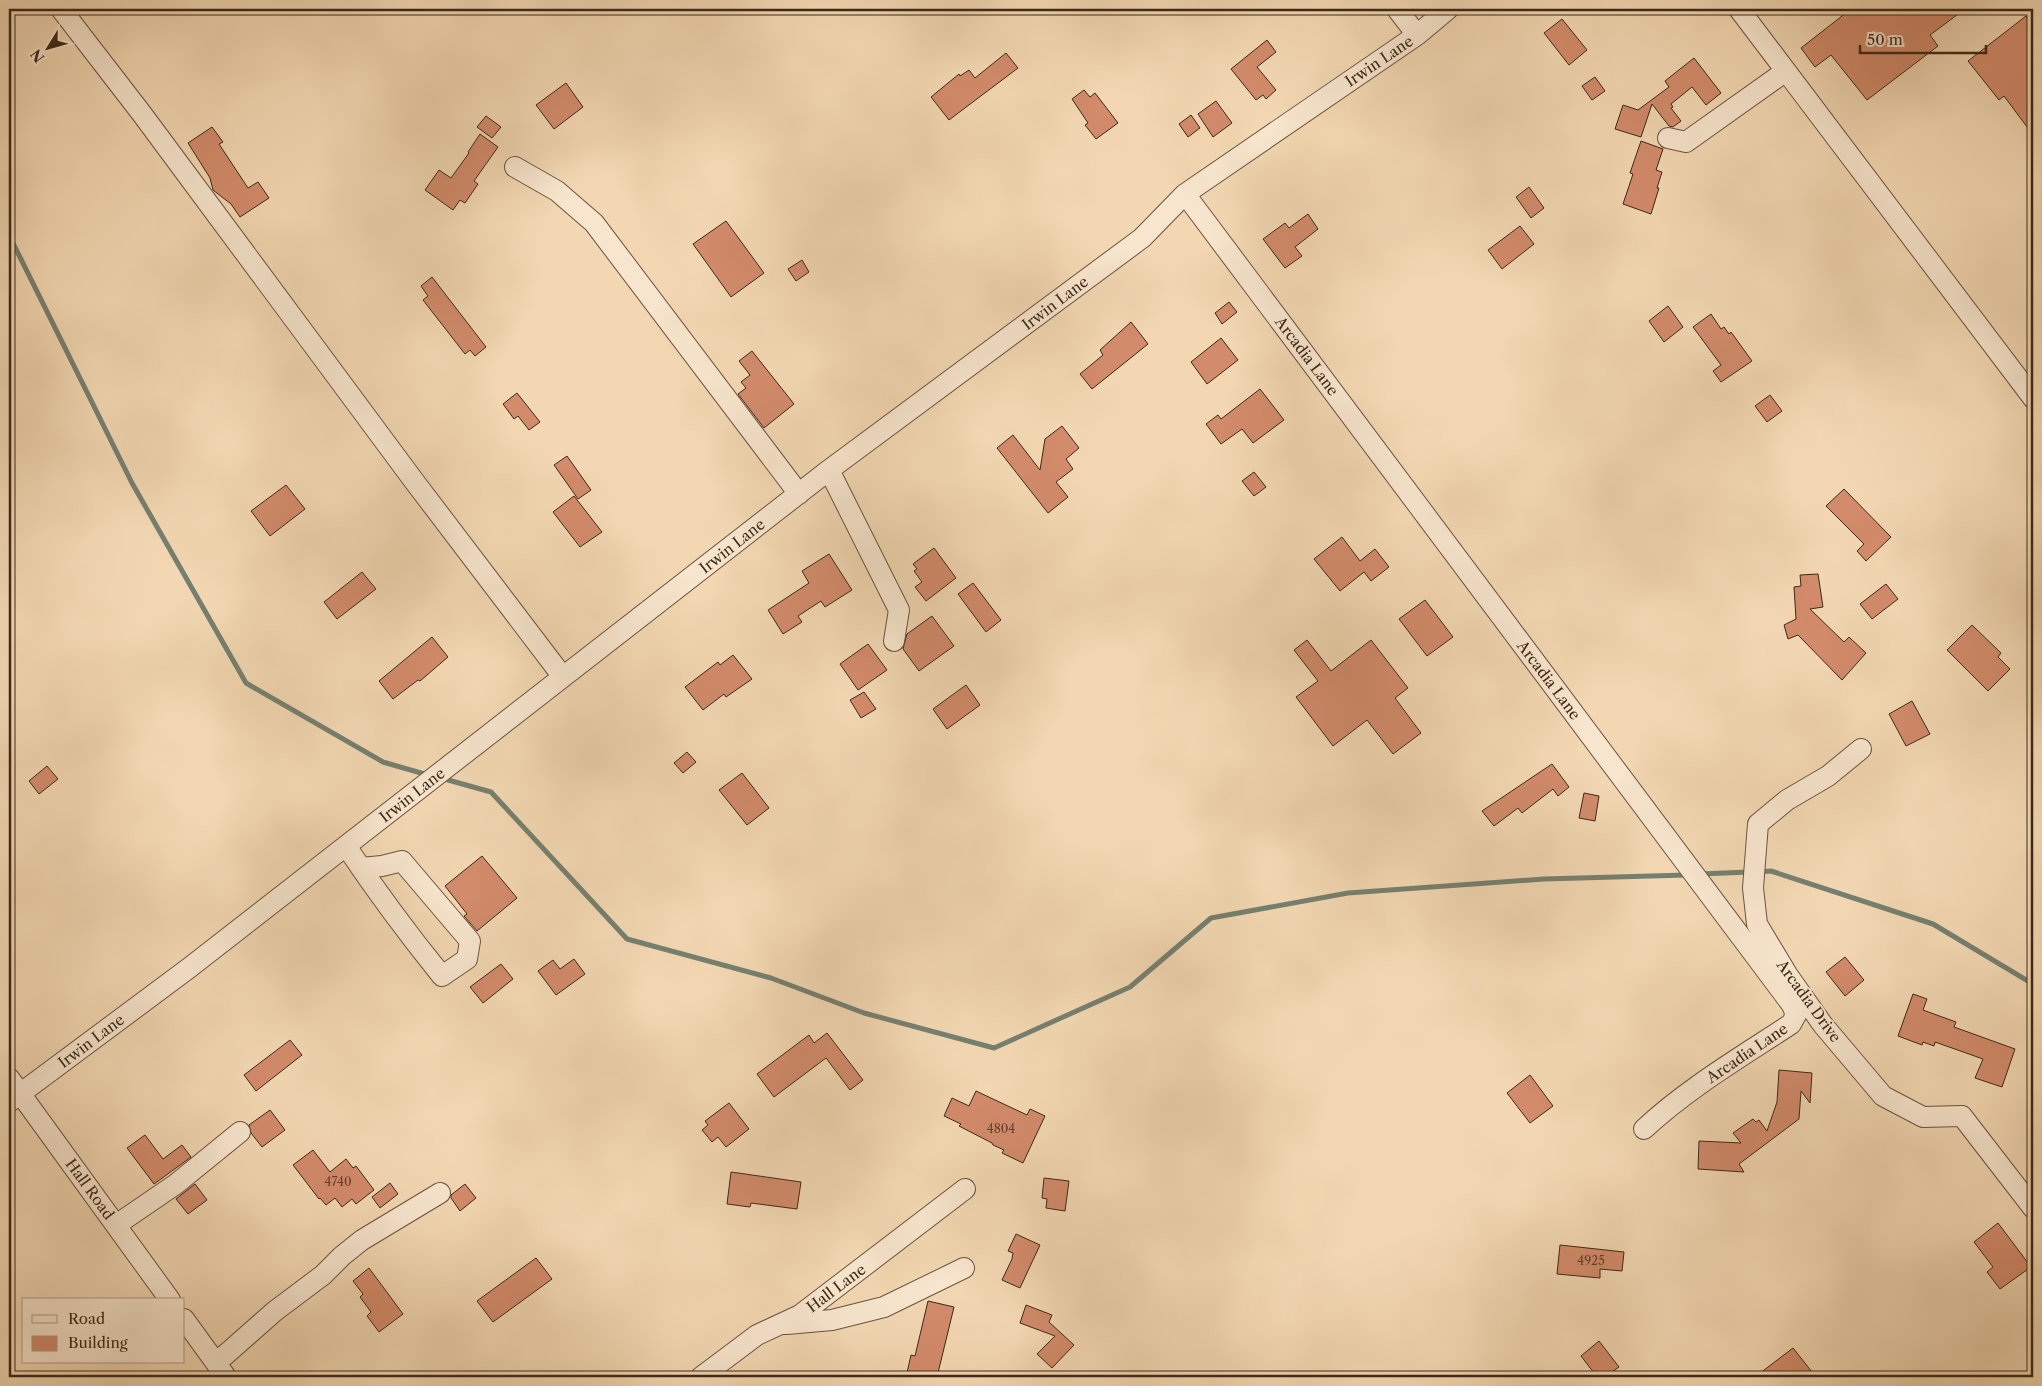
<svg xmlns="http://www.w3.org/2000/svg" width="2042" height="1386" viewBox="0 0 2042 1386" font-family="'Libre Caslon Text',serif">
  <rect width="100%" height="100%" fill="#f2d7b2"/>
  <filter id="stains"><feTurbulence type="fractalNoise" baseFrequency=".004" numOctaves="4"/><feColorMatrix values="0 0 0 0 .2 0 0 0 0 .09 0 0 0 0 .02 0 0 0 .5 -.17"/></filter>
  <radialGradient id="worn" r=".72"><stop offset=".6" stop-color="#630" stop-opacity="0"/><stop offset="1" stop-color="#630" stop-opacity=".3"/></radialGradient>
  <g fill="none" stroke-linecap="round" stroke-linejoin="round">
    <path stroke="#768070" stroke-width="5" d="M9 235 132 483 246 683 383 762 428 775
      M441 778 491 792 627 939 771 978 864 1013 994 1048 1130 987 1211 918 1348 893 1544 879 1687 875
      M1758 872 1771 871 1933 924 2033 984
      M1700 874 1749 872"/>
  </g>
  <path fill="#d28b6b" stroke="#3e2818" d="M1851 9H1965L1930 35 1938 46 1867 100 1831 55 1815 67 1801 48Z
    M2026 16 2033 25V135L2004 96 1999 100 1968 61Z
    M1562 19 1587 50 1569 65 1544 33Z
    M1267 40 1276 52 1257 67 1276 90 1266 99 1263 95 1256 100 1231 69Z
    M1006 53 1018 68 949 120 931 97 959 74 960 76 969 70 975 78Z
    M1694 58 1721 93 1706 105 1692 87 1671 104 1673 107 1671 108 1681 121 1673 127 1669 126 1652 104 1641 137 1615 129 1623 105 1638 110 1669 87 1665 81Z
    M1595 77 1605 91 1592 100 1582 86Z
    M566 83 583 107 554 129 536 105Z
    M1084 90 1090 97 1095 93 1118 123 1096 139 1085 125 1088 123 1072 99Z
    M1216 101 1232 123 1213 137 1198 114Z
    M1191 115 1200 128 1188 137 1179 124Z
    M486 116 501 127 492 138 477 127Z
    M212 127 223 142 219 144 248 188 258 182 269 198 240 217 231 204 213 190 210 178 188 143Z
    M480 134 498 147 474 181 478 184 465 203 460 200 453 210 425 190 439 170 451 178 469 153 468 152Z
    M1641 141 1663 149 1656 170 1662 172 1657 188H1659L1651 214 1623 204 1633 174 1630 173Z
    M1529 187 1544 208 1531 218 1516 197Z
    M1308 214 1318 229 1295 247 1302 256 1285 268 1263 239 1285 223 1289 228Z
    M726 221 764 273 731 297 693 244Z
    M1520 226 1534 244 1502 269 1488 250Z
    M802 260 809 272 796 281 788 269Z
    M432 277 486 347 475 356 470 350 465 354 423 300 428 296 421 286Z
    M1229 302 1237 312 1222 324 1215 313Z
    M1668 306 1683 327 1664 342 1649 321Z
    M1711 314 1721 329 1724 327 1729 334 1731 332 1752 361 1721 382 1713 371 1721 365 1693 327Z
    M1131 322 1148 344 1092 389 1080 374 1103 355 1100 350Z
    M1221 338 1238 360 1207 384 1191 362Z
    M752 351 794 404 764 428 738 394 746 388 741 382 750 375 739 361Z
    M1260 389 1284 420 1253 443 1242 429 1221 444 1206 424 1218 415 1221 419Z
    M517 393 540 422 529 430 518 416 514 419 503 404Z
    M1770 395 1782 411 1767 422 1755 406Z
    M1062 426 1079 448 1066 459 1073 469 1056 482 1068 497 1048 513 997 448 1013 435 1040 470 1045 439Z
    M567 456 591 490 578 499 554 465Z
    M1254 472 1266 487 1254 496 1242 481Z
    M286 485 305 509 270 536 251 511Z
    M1844 489 1891 537 1866 561 1857 551 1864 544 1826 506Z
    M574 496 602 532 580 547 553 512Z
    M1342 537 1360 561 1375 549 1389 567 1371 581 1364 572 1340 591 1314 559Z
    M934 548 956 578 926 601 915 587 922 582 914 571 917 569 913 564Z
    M829 554 852 590 825 607 821 601 798 616 802 622 783 634 768 610 809 583 802 571Z
    M362 572 376 589 337 619 324 602Z
    M1818 574 1823 607 1810 609 1844 642 1849 637 1866 653 1842 680 1798 635 1788 639 1784 625 1796 619 1794 587 1801 586 1800 575Z
    M973 583 1001 620 986 632 958 594Z
    M1886 584 1898 599 1872 619 1860 604Z
    M1425 600 1453 637 1427 656 1399 619Z
    M932 616 954 646 919 671 903 649 907 634Z
    M1972 625 2001 653 1998 657 2010 669 1988 691 1947 650Z
    M432 637 448 657 420 681 418 680 393 699 379 681Z
    M1307 640 1331 671 1371 640 1408 688 1395 698 1421 733 1393 754 1367 720 1333 746 1296 697 1318 681 1294 650Z
    M868 644 887 670 858 690 840 664Z
    M733 655 752 679 726 697 724 694 703 710 685 687 718 662 720 665Z
    M966 685 980 705 947 729 933 709Z
    M864 692 876 709 861 718 850 700Z
    M1912 701 1930 734 1906 746 1889 714Z
    M687 752 696 762 683 773 674 763Z
    M1552 764 1569 787 1558 796 1553 789 1522 813 1518 808 1494 826 1482 811Z
    M47 766 58 779 39 794 29 781Z
    M742 773 769 808 747 825 719 790Z
    M1584 793 1599 796 1595 821 1579 818Z
    M482 856 517 898 477 931 464 916 467 914 445 886Z
    M1845 957 1864 980 1845 996 1826 972Z
    M574 959 585 974 556 995 538 971 553 960 560 969Z
    M501 964 513 979 483 1003 470 987Z
    M1913 994 1927 999 1923 1010 1956 1022 1954 1027 2015 1049 2002 1087 1975 1078 1983 1059 1935 1042 1934 1046 1923 1042 1922 1045 1898 1036Z
    M827 1033 863 1080 850 1090 826 1058 774 1097 757 1074 809 1035 814 1043Z
    M290 1040 302 1055 256 1091 244 1075Z
    M1779 1070 1812 1073 1810 1103 1801 1091 1799 1119 1739 1164 1744 1172 1698 1169 1699 1141 1741 1143 1733 1133 1753 1119 1756 1122 1759 1120 1767 1131 1777 1102Z
    M1530 1075 1553 1106 1530 1123 1507 1093Z
    M976 1091 1027 1115 1030 1109 1045 1116 1023 1163 1002 1153 1004 1150 993 1145 992 1143 959 1126 961 1124 944 1116 952 1098 969 1106Z
    M729 1103 749 1129 726 1147 718 1137 712 1142 702 1130 708 1125 705 1121Z
    M270 1110 285 1130 262 1147 251 1133 249 1125Z
    M145 1135 163 1159 182 1145 191 1157 154 1184 127 1148Z
    M313 1150 330 1172 346 1159 353 1168 356 1166 374 1190 356 1204 352 1199 342 1207 335 1198 326 1205 320 1198 319 1199 293 1165Z
    M731 1172 801 1182 797 1209 751 1203 750 1207 727 1204Z
    M1044 1178 1069 1181 1065 1211 1046 1208 1047 1199 1042 1198Z
    M390 1183 398 1194 380 1208 372 1197Z
    M195 1184 207 1200 188 1214 176 1199Z
    M465 1184 476 1198 460 1211 451 1198V1195Z
    M1998 1223 2031 1267 2000 1289 1987 1272 1993 1267 1974 1242Z
    M1016 1234 1040 1245 1020 1288 1002 1280 1012 1259 1013 1253 1008 1251Z
    M1560 1245 1624 1252 1622 1271 1600 1269V1278L1557 1274Z
    M536 1258 552 1279 493 1322 477 1301Z
    M369 1268 403 1314 379 1332 367 1316 371 1312 360 1297 363 1294 353 1281Z
    M928 1301 954 1307 937 1377H906L911 1355 915 1356Z
    M1026 1305 1052 1315 1049 1322 1074 1345 1052 1368 1037 1354 1055 1336 1020 1323Z
    M1599 1341 1619 1367 1605 1377H1597L1581 1356Z
    M1793 1348 1816 1377H1755Z"/>
  <g fill="none" stroke-linecap="round" stroke-linejoin="round">
    <defs>
      <path id="minor" d="M61 9 142 114 414 481 563 677
        M1397 9 1417 35
        M1739 9 2033 398
        M1668 138 1686 142 1786 71
        M515 167 557 191 594 223 799 494
        M1185 194 1792 1005 1796 1015 1791 1024C1741 1057 1688 1088 1644 1129
        M829 470 899 610 894 641
        M1861 749 1828 776 1787 800 1758 824 1753 888 1757 924 1787 974 1823 1025 1883 1096 1923 1117 1962 1116 2033 1208
        M346 846C376 891 408 934 442 976L467 959 470 941 402 861 382 866 361 868
        M9 1078 170 1300
        M9 1102 189 968 829 470 1142 238 1185 194 1417 35 1448 9
        M116 1225 176 1184 240 1132
        M184 1319 226 1377
        M787 1324 832 1320 884 1307 964 1268
        M216 1363 275 1311 323 1275 342 1256 362 1240 440 1193
        M701 1377 757 1335 800 1315 965 1189"/>
    </defs>
    <use href="#minor" stroke="#6b543e" stroke-width="22"/>
    <use href="#minor" stroke="#f7e5cd" stroke-width="20"/>
  </g>
  <g text-anchor="middle" dominant-baseline="central" stroke-width="4" stroke-linejoin="round" paint-order="stroke">
    <g font-size="12" fill="#63412d">
      <text x="1001" y="1128">4804</text>
      <text x="338" y="1181">4740</text>
      <text x="1591" y="1260">4925</text>
    </g>
    <g font-size="15" fill="#3e2818" stroke="#f7e5cd">
      <text transform="translate(1379 61) rotate(-34)">Irwin Lane</text>
      <text transform="translate(1055 303) rotate(-37)">Irwin Lane</text>
      <text transform="translate(1307 356) rotate(53)">Arcadia Lane</text>
      <text transform="translate(732 546) rotate(-38)">Irwin Lane</text>
      <text transform="translate(1549 680) rotate(53)">Arcadia Lane</text>
      <text transform="translate(412 795) rotate(-38)">Irwin Lane</text>
      <text transform="translate(1809 1001) rotate(54)">Arcadia Drive</text>
      <text transform="translate(91 1041) rotate(-37)">Irwin Lane</text>
      <text transform="translate(1747 1053) rotate(-34)">Arcadia Lane</text>
      <text transform="translate(90 1189) rotate(54)">Hall Road</text>
      <text transform="translate(836 1288) rotate(-37)">Hall Lane</text>
    </g>
  </g>
  <rect width="2042" height="1386" fill="none" stroke="#f2d7b2" stroke-width="30"/>
  <rect x="10" y="10" width="2022" height="1366" fill="none" stroke="#3e2818" stroke-width="2.5"/>
  <rect x="15" y="15" width="2012" height="1356" fill="none" stroke="#3e2818"/>
  <rect x="22" y="1298" width="162" height="65" fill="#f7e5cd" stroke="#ad9985"/>
  <rect x="32" y="1315" width="25" height="8" fill="#f7e5cd" stroke="#ad9985"/>
  <text x="68" y="1324" font-size="15" fill="#3e2818">Road</text>
  <rect x="32" y="1336" width="25" height="15" fill="#d28b6b" stroke="#ad9985"/>
  <text x="68" y="1348" font-size="15" fill="#3e2818">Building</text>
  <g transform="translate(48 48) rotate(233)" stroke="#f7e5cd" stroke-width="4" paint-order="stroke">
  <path d="M0-4L9 19L0 12L-9 19Z" fill="#3e2818"/>
  <text y="-8" font-size="14" font-weight="bold" text-anchor="middle" fill="#3e2818">N</text>
  </g>
  <path d="M1860 45v8h126v-8" fill="none" stroke="#3e2818" stroke-width="2.5"/>
  <text x="1867" y="45" font-size="15" fill="#3e2818" stroke="#f7e5cd" stroke-width="4" paint-order="stroke">50 m</text>
  <rect width="100%" height="100%" filter="url(#stains)"/>
  <rect width="100%" height="100%" fill="url(#worn)"/>
</svg>
